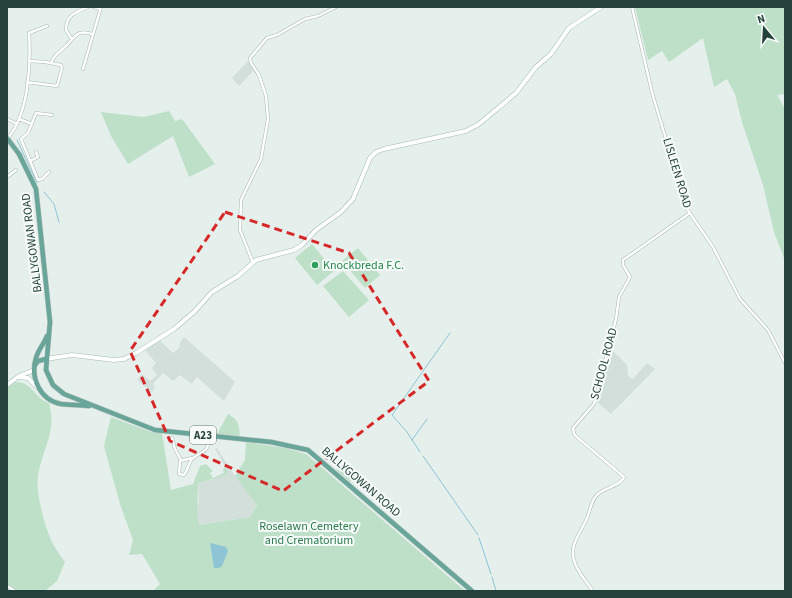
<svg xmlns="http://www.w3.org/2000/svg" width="792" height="598" viewBox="0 0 792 598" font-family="'Source Sans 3',sans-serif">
  <rect width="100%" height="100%" fill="#e5efeb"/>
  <path fill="#d3dfda" d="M248 61 254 70 239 86 232 78Z
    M184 337 235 382 224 401 197 377 192 384 180 375 173 381 163 373 153 384 155 387 152 392 137 380 142 374 150 381 157 375 152 368 156 363 145 350 159 340 173 353 180 347 179 344Z
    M611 349 627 365 628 376 633 379 647 363 655 369 611 414 597 402Z
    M217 448 235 476 257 504 250 517 198 525 196 508 199 502 198 483 213 479 228 471 215 449Z"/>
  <path fill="#bee0c9" d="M635 7H785V94L777 95 785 109V261L774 232 763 185 742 122 735 94 727 79 714 87 703 38 669 62 662 51 648 60Z
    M169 111 175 121 182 119 215 164 189 177 173 136 128 164 111 136 101 112 144 117Z
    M312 244 334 271 317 285 295 258Z
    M358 248 380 275 365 288 342 261Z
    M343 271 369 300 349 317 323 286Z
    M16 382C32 382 35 399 49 403 57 432 43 447 38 475 35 491 45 529 53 544 56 550 61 556 65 562L57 581 45 591H18L7 584V388Z
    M228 414C239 420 239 425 240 436L217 434Z
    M111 417 151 432 162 433 171 490 193 484 200 466 206 464 213 471 210 473 213 478 224 473 223 469 225 467 228 471 226 475 198 483C198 498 196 510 199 525L250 517 257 505 235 476 245 460 246 442 285 448 306 454 465 591H153L160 584 142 554 129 555 133 540 120 504 104 446Z
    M345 464 359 477 350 482 336 470Z"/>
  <path fill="#8dc5d4" d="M210 543 226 547 228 551 222 566 219 568H214Z"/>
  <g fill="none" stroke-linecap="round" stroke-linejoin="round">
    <path stroke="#8dc5d4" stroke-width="1" d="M17 140 37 183
      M44 192 54 204 59 222
      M412 440 427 419
      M420 452 407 432 392 415 450 333
      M423 456 478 535
      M479 538 491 574
      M492 577 496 591"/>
    <defs>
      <path id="street" d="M94 7 100 9
        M632 7 653 96 687 209 713 247 740 299 768 330 785 363
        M71 38 66 30C66 15 76 12 88 7
        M51 63C54 54 59 53 66 46 75 37 77 29 92 34
        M83 69 101 7
        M27 82 57 86 62 68 61 65 45 62 30 61
        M7 119 17 124
        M19 119 32 124
        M8 138C29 113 31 64 29 33L47 26
        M30 161 38 157 36 152
        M49 172 42 179 38 180 21 139 28 133 36 113 52 115
        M7 177 16 170
        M253 263 240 230 241 200 261 159 268 119 266 96 259 75 251 63 250 58 267 38 277 35 305 19 318 16 336 7
        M172 438 175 449 181 460
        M192 458 180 461 179 474 184 475C188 470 189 461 193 458 205 449 208 454 209 436
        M7 586 15 591
        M593 591C583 577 567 561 575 542 578 534 584 526 587 518 591 509 591 499 599 493 606 488 621 485 624 477L578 438 574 434 573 428 594 404 616 319 619 297 630 277 623 265V260L690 213"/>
      <path id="secondary" d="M46 359 72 355 114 360 124 359 136 353 174 329 194 312 212 292 238 276 256 260 294 250 302 245 316 230 341 212 353 199 370 158 376 152 384 149 466 131 479 124 516 93 536 67 551 54 569 28 601 7
        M19 377 28 378 37 387
        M7 385 19 376 34 370"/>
      <path id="primary" d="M7 138 19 154 36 189 50 322 46 370 53 385 64 394 155 430 271 442 308 450 472 591
        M47 336C44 344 38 350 36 358 30 378 40 400 61 404 70 405 80 405 89 406
        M35 365 38 361 46 359"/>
    </defs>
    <use href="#street" stroke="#a7b8b3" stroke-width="3.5"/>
    <use href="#secondary" stroke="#a3bbb4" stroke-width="5"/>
    <use href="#primary" stroke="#c2cac8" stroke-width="5.5"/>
    <use href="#street" stroke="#fff" stroke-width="2.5"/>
    <use href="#secondary" stroke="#fff" stroke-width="4"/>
    <use href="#primary" stroke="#69a599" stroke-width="4.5"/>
  </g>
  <path fill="none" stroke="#d62828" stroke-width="3" stroke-dasharray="8 5" stroke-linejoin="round" d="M225 212 349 253 429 381 283 491 170 441 130 351Z"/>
  <circle fill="#2e9e5b" stroke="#f6fbf9" stroke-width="1.5" cx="315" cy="265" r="4"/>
  <g text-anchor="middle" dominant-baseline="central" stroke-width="4" stroke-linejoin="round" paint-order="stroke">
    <rect fill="#f6fbf9" stroke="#637a74" stroke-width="1" x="190" y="426" width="26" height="18" rx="3"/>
    <g font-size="11" font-weight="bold" fill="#24423b">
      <text x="203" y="435">A23</text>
    </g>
    <g font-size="12" fill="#24423b" stroke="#f6fbf9">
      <text transform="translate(677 173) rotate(73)">LISLEEN ROAD</text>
      <text transform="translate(32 243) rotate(-97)">BALLYGOWAN ROAD</text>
      <text transform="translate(604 364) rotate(-75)">SCHOOL ROAD</text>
      <text transform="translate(361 482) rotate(41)">BALLYGOWAN ROAD</text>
    </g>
    <g font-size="12" fill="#27864d" stroke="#f6fbf9" text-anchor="start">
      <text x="323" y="265">Knockbreda F.C.</text>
    </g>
    <g font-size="12" fill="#2c7a4e" stroke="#f6fbf9">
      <text x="309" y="526">Roselawn Cemetery<tspan x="309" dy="14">and Crematorium</tspan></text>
    </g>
  </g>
  <rect width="792" height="598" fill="none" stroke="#24423b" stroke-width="16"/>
  <g transform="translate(764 28) rotate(342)" stroke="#f6fbf9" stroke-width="3" paint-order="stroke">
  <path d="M0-3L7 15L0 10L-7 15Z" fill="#24423b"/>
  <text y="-6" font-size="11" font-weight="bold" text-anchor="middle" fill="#24423b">N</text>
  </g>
</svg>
